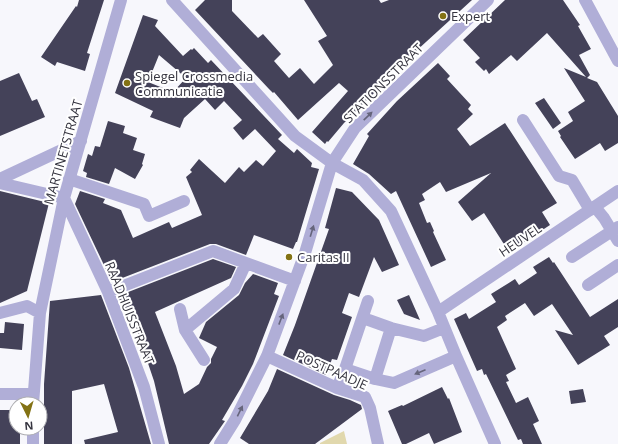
<svg xmlns="http://www.w3.org/2000/svg" width="618" height="444" viewBox="0 0 618 444" font-family="'Open Sans',sans-serif">
  <rect width="100%" height="100%" fill="#f7f7fc"/>
  <path fill="#e1d8ad" d="M344 431 347 444H320V443Z"/>
  <path fill="#444259" fill-rule="evenodd" d="M79 0H104L87 53 90 54 85 71 57 62 55 66 41 57 76 6 77 7Z
    M205 0H232V11L258 38 263 34 281 54 274 61 289 78 300 68 314 84 333 65 318 41 327 36 304 0H379L381 3 389 0H472L415 52 396 66V70H392L374 88 378 89 344 123 328 142 327 141 325 144 312 132 348 91 339 83 298 120 274 92 273 93 269 89 195 10Z
    M505 0H563L580 25 578 26 591 49 579 55 590 75 587 78 597 82 618 116V143L605 151 600 143 575 159 560 137 561 136 558 131 573 121 568 112 585 101 564 68 586 77 547 33 517 61 511 55 489 74 486 69 484 71 475 62 480 58 463 40Z
    M143 15 158 20 155 26 183 56 191 49 192 50 194 48 208 63 211 60 282 135 278 139 294 153 297 149 312 163 311 167 319 169 297 242H296L293 249 254 235 246 255 216 244H210L112 282 75 204 80 191 105 199 103 203 121 210 133 238 169 222 172 228 202 215 186 177 192 172 190 170 199 159 225 183 239 167 244 172 256 160 263 166 276 151 255 129 243 140 233 128 242 120 224 101 215 110 205 99 184 118 180 128 150 117 153 111 115 93ZM159 55 186 78 173 92 148 82Z
    M438 63 450 76 447 79 471 105 468 109 473 114 457 129 470 146 505 123 557 203 542 212 550 225 509 252 484 213 472 221 458 202 491 173 446 192 440 182 422 194 425 200 419 203 427 223 430 222 434 231 433 232 446 260 431 267 396 191 391 194 369 174 353 164 369 136 367 134 397 101Z
    M19 73 32 101 37 99 45 117 0 136V81Z
    M544 98 561 123 553 129 535 103Z
    M108 121 125 126 123 133 137 138 133 150 145 154 142 164 143 165 135 179 115 168 109 184 86 177 87 173 83 171 88 154 92 156 95 146 100 147Z
    M336 188 352 192 379 220 399 265 382 272 374 257 359 297 349 293 342 313 352 317 337 360 332 359 326 375 283 355 295 325 329 229 325 228Z
    M0 191 49 203 27 291 0 303Z
    M549 257 553 263 554 262 590 317 618 299V327L604 336 610 345 578 365 555 330 573 335 552 304 534 316 525 303 505 316 507 320 497 327 516 369 506 375 509 381 506 382 516 403 528 397 539 421 533 424 542 444H523L521 439 518 440 486 374 484 375 482 369 477 371 454 319 466 313 469 319 496 302 491 294 515 279 519 285 537 273 533 267Z
    M213 259 236 267 231 278 155 312 176 366 184 394 199 384 207 367 211 363V359L217 347 199 338 206 322 239 295 245 283 253 274 278 283 274 294 279 296 253 364 242 386 222 420 225 421 209 444H169L154 381 130 310 124 312 118 296Z
    M101 295 129 368 151 444H85L84 440 118 432 104 384 72 391V444H44V384L50 301Z
    M409 295 420 320 404 314 397 300Z
    M5 322 24 324 22 350 0 348V333H4Z
    M277 369 334 395 350 400 361 405 362 409 315 444H249L240 438 268 391Z
    M442 387 448 399 449 398 462 432 434 444 429 433 406 444H402L388 411 402 405 403 406Z
    M583 389 586 402 571 404 569 391Z
    M0 410H16V428H20V444H0Z"/>
  <g fill="none" stroke-linecap="round" stroke-linejoin="round">
    <path stroke="#b0aed7" stroke-width="12" d="M172 0 295 136 332 163 363 180 391 211 438 312 456 356 495 444
      M585 0 618 61
      M523 120 559 176 572 180 590 210
      M0 179 81 141
      M69 179 144 204 149 216 184 201
      M0 183 64 198
      M64 198 108 292 144 387 159 444
      M595 207 604 218 618 241
      M572 257 618 227
      M588 285 618 265
      M108 292 213 251 295 281
      M180 309 185 330 204 360
      M438 312 618 191
      M0 313 27 306 40 313
      M363 318 391 328 424 336 444 328
      M185 330 234 289 246 263
      M267 356 337 388 365 397 370 408 378 444
      M345 369 375 379 394 383 456 356
      M375 379 391 328
      M337 388 345 369 368 301
      M0 394H33
      M33 404 40 313 64 198 121 0
      M33 444V428
      M220 444 235 420 267 356 305 253 332 163 355 128 488 0"/>
  </g>
  <defs><path id="oneway-solid" d="M-6-.8H1V-3.2L6.5 0L1 3.2V.8H-6Z"/></defs>
  <g fill="#66657c">
    <use href="#oneway-solid" transform="translate(368 116) rotate(-44)"/>
    <use href="#oneway-solid" transform="translate(312 231) rotate(-73)"/>
    <use href="#oneway-solid" transform="translate(281 319) rotate(-69)"/>
    <use href="#oneway-solid" transform="translate(420 372) rotate(157)"/>
    <use href="#oneway-solid" transform="translate(240 411) rotate(-64)"/>
  </g>
  <g fill="#837214" stroke="#fff" stroke-width="1.5">
    <circle cx="443" cy="16" r="4"/>
    <circle cx="127" cy="83" r="4"/>
    <circle cx="289" cy="257" r="4"/>
  </g>
  <g text-anchor="middle" dominant-baseline="central" stroke-width="4" stroke-linejoin="round" paint-order="stroke">
    <g font-size="13" fill="#35343f" stroke="#fff" text-anchor="start">
      <text x="451" y="16">Expert</text>
      <text x="135" y="76">Spiegel Crossmedia<tspan x="135" dy="15">Communicatie</tspan></text>
      <text x="297" y="257">Caritas II</text>
    </g>
    <g font-size="13" fill="#35343f" stroke="#fff">
      <text transform="translate(383 83) rotate(-45)">STATIONSSTRAAT</text>
      <text transform="translate(63 152) rotate(-74)">MARTINETSTRAAT</text>
      <text transform="translate(520 240) rotate(-34)">HEUVEL</text>
      <text transform="translate(130 313) rotate(68)">RAADHUISSTRAAT</text>
      <text transform="translate(332 370) rotate(24)">POSTPAADJE</text>
    </g>
  </g>
  <g transform="translate(28 416) rotate(175)"><circle r="19" fill="#ffffff" stroke="#aeaeb2"/>
  <path d="M0-3L7 15L0 10L-7 15Z" fill="#837214"/>
  <text y="-6" font-size="11" font-weight="bold" text-anchor="middle" fill="#35343f">N</text>
  </g>
</svg>
